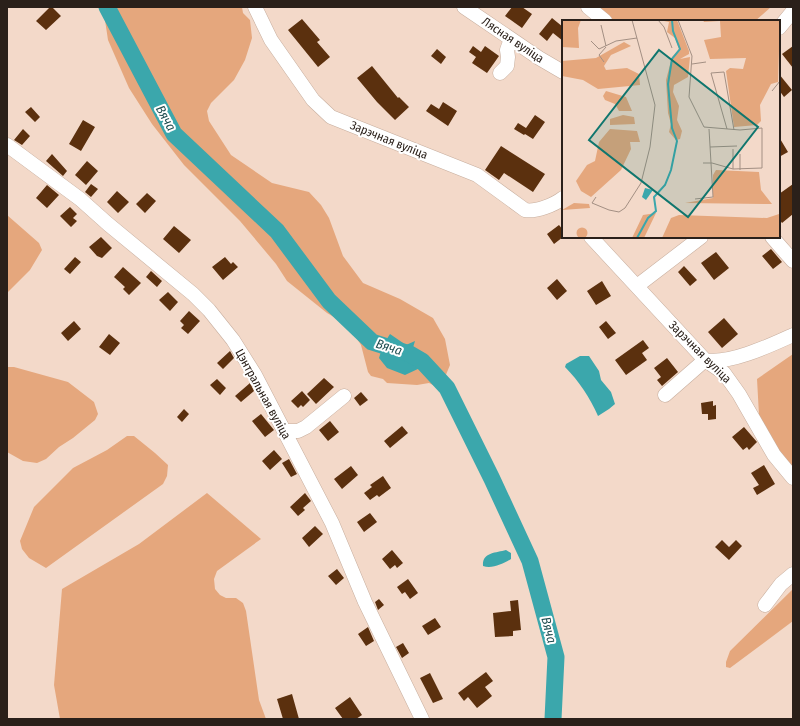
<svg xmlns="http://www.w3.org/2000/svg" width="800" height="726" viewBox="0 0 800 726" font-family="'Fira Sans Condensed',sans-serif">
  <rect width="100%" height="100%" fill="#f3d9c9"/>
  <path fill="#e5a77d" d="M103 7H242L243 13 250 20 252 38 245 60 234 80 211 103 207 111 209 121 231 155 272 183 309 192 321 205 329 218 343 256 363 283 400 299 433 318 445 339 450 365 445 377 438 386H435L429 383 417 385 387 383 383 379 371 376 368 372 361 345 348 325 327 313 287 281 276 264 240 221 184 165 152 124 129 88 108 40Z
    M597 7H771L755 21H611Z
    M7 215 39 243 42 250 30 270 7 293Z
    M793 354V472L779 458 759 415 757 379Z
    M7 367H14L68 382 94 402 98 414 95 420 73 438 59 447 46 459 37 463 23 461 7 452Z
    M127 436H134L155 453 168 465 167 476 163 484 46 568 29 558 22 549 20 541 34 507 73 468 107 450Z
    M207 493 261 539 217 571 214 579 215 589 220 595 226 598H236L243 603 246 611 259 700 266 719H60L54 685 62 589 139 544Z
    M793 589V621L730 668 726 667V662L730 651Z"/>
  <path fill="#3ba7ac" d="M390 334 406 345 415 341 411 354 422 361 420 368 405 375 387 368 379 358 383 345Z
    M580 356H589L599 371 601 380 611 392 615 404 609 409 598 416C590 398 579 381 565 367L566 364Z
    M506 550 511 553V559C503 564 492 569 483 566 482 552 496 553 506 550Z"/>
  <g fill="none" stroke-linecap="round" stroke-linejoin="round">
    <path stroke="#3ba7ac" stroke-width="17" d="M107 7 174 134 277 231 329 301 372 342 410 354 422 361 447 388 492 479 530 561 556 657 553 719"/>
  </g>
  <path fill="#5b300e" d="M50 7H52L61 16 46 30 36 21Z
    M512 7H522L532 14 522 28 505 16Z
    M552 18 563 27V41L553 33 547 41 539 34Z
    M302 19 320 40 317 42 330 57 318 67 288 30Z
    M473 46 481 52 485 46 499 56 487 73 472 63 476 57 469 52Z
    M793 46V68L782 54Z
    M437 49 446 57 441 64 431 56Z
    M372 66 398 98 399 97 409 107 395 120 377 102 357 78Z
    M779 74 792 90 784 97 779 90Z
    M443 102 457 111 448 126 426 111 431 104 439 109Z
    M31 107 40 117 35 122 25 112Z
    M535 115 545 122 533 139 525 134 524 135 514 129 518 123 526 128Z
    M83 120 95 127 81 151 69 144Z
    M23 129 30 136 22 145 14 140Z
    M779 137 788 152 779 157Z
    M501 146 545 174 533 192 504 173 499 180 485 170Z
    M52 154 67 171 63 176 46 161Z
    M87 161 98 171 86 185 75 175Z
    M91 184 98 189 91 197 85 192Z
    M793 184V214L782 223 779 219V194Z
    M47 185 59 195 47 208 36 198Z
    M117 191 129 202 118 213 107 202Z
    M147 193 156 201 145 213 136 204Z
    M70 207 77 214 73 218 77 221 71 227 60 216Z
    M559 225 563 230V237L554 244 547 234Z
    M174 226 191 240 179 253 163 239Z
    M101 237 112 248 102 258 97 256 89 247Z
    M771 249 782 262 773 269 762 256Z
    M716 252 729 268 714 280 701 263Z
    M75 257 81 262 70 274 64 269Z
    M225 257 231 264 233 262 238 267 223 280 212 267Z
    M684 266 697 280 690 286 678 272Z
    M123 267 141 283 129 295 123 289 125 287 114 277Z
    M151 271 162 281 157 287 146 277Z
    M557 279 567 291 557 300 547 288Z
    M602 281 611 296 596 305 587 291Z
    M168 292 178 302 170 311 159 300Z
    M189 311 200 321 188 334 181 328 184 325 180 321Z
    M724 318 738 334 722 348 708 332Z
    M74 321 81 329 68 341 61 333Z
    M606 321 616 333 608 339 599 327Z
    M109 334 120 343 110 355 99 347Z
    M643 340 649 348 642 353 647 360 626 375 615 360Z
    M230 351 234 358 223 369 217 363Z
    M667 358 678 372 662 386 657 380 661 377 654 368Z
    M324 378 334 387 316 404 307 394Z
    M217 379 226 388 220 395 210 385Z
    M250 383 254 391 241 402 235 396Z
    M302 391 310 400 303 407 301 405 298 408 291 401Z
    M361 392 368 400 360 406 354 398Z
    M713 401V406L716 405V419L708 420V414H702L701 403Z
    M184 409 189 414 182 422 177 417Z
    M261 414 274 430 265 437 252 421Z
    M330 421 339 432 328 441 319 430Z
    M402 426 408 433 390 448 384 441Z
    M744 427 757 442 749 450 747 447 743 450 732 437Z
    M274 450 282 459 270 470 262 461Z
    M289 459 297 474 291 477 282 463Z
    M764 465 775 484 757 495 753 488 759 485 751 473Z
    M351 466 358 475 342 489 334 479Z
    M383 476 391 488 379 497 377 495 370 500 364 493 372 487 370 485Z
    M305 493 311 501 303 508 305 510 298 516 290 507Z
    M370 513 377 522 364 532 357 522Z
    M315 526 323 534 309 547 302 538Z
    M722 540 729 547 736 540 742 546 729 560 715 547Z
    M392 550 403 563 397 568 395 565 390 569 382 559Z
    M337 569 344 578 336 585 328 576Z
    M408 579 418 593 410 599 405 592 402 594 397 587Z
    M379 599 384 605 378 610 375 602Z
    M518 600 521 630 513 631V636L495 637 493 613 511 611 510 601Z
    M435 618 441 627 428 635 422 626Z
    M368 627 374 641 366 646 358 634Z
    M403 643 409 653 402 658 396 647Z
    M486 672 493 681 485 687 492 696 477 708 468 697 464 701 458 693Z
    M430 673 443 699 433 703 420 678Z
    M292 694 299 719H283L277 699Z
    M350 697 362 715 356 719H343L335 708Z"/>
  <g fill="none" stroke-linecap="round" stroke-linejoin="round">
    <defs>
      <path id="minor" d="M255 7 271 40 313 100 331 117 477 175 525 210C536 212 554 205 563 198
        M464 7 539 58 563 72
        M588 7 605 21
        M779 28 793 11
        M500 73 507 66 508 57 507 50 511 39
        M7 145 80 199 108 224 193 294 209 310 233 340 255 375 332 523 365 602 422 719
        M591 237 705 360 724 373 739 394 774 455 793 478
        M772 237 793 261
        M637 286 701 237
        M665 395 705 360C729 365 771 345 793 335
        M285 431H298L306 427 344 396
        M765 605 781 584 793 574"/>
    </defs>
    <use href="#minor" stroke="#c7ae9e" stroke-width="15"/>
    <use href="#minor" stroke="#fff" stroke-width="14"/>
  </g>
  <g text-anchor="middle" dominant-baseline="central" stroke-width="4" stroke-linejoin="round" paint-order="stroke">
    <g font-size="12" fill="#2a201a" stroke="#fff">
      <text transform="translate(513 40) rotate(34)">Лясная вуліца</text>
      <text transform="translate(389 140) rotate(22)">Зарэчная вуліца</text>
      <text transform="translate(700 352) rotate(45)">Зарэчная вуліца</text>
      <text transform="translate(263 394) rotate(61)">Цэнтральная вуліца</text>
    </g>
    <g font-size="13" font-style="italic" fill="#204e51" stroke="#fff">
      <text transform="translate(166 118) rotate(61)">Вяча</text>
      <text transform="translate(389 347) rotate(18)">Вяча</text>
      <text transform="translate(549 630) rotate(75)">Вяча</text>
    </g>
  </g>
  <g transform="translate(562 20)">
    <rect width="218" height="218" fill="#f3d9c9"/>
    <path d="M0 0H19L16 8 17 28 0 27ZM97 0H115L127 31V34L118 39 128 37 126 57 112 65 111 72 117 86 115 100 120 111 118 119 114 120 107 112 109 104 106 93 104 60 110 37 117 29 113 18 105 12 107 2ZM141 0H218L216 62 209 64 198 85 199 101 195 105 172 107 164 51 168 48 181 49 184 38 148 39 142 20 159 17 158 1 142 2ZM62 22 69 26 49 35 42 46 44 50 65 48 77 54 78 65 36 69 21 60 0 56V41L34 38ZM44 71 64 77 70 91H57L53 84 43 80 41 76ZM61 95 72 97 73 104 48 105V99ZM48 109 75 111 78 122H68L69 129 59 150 29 177 19 171 14 161 25 145 33 141 37 122ZM154 150 197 152 199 170 210 184 123 183 151 178V155ZM12 183 27 184 28 188 0 190ZM94 193 82 218H70L81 195ZM217 194 218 218H100L109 198 117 195 205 198ZM14.5 213a5.5 5.5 0 1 1 11 0a5.5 5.5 0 1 1-11 0Z" fill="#e5a77d"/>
    <path d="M83 168 91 170 84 180 80 177Z" fill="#3ba7ac"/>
    <path fill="none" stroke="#3ba7ac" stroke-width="2" d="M75 218 86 198 94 191 92 177 103 165 109 150 115 121 110 108 106 64 110 39 118 29 111 11 110 0"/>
    <path fill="none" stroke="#a38f83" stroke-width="1" d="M96 0 102 7 110 28M116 0 130 36 127 77 142 107 178 110 200 108V148L171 149 150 143H141M39 5 44 26M29 21 37 29 54 21 75 18M42 42 37 35 44 27M130 44 144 42M210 71 218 61M165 109 149 53 162 52 172 110M148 127 175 126M178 134V150M171 149V129M34 177 30 183 47 190 57 192 63 188 79 163 88 127 93 85 70 0M133 179 151 177 147 109"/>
    <path fill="#0f766e" fill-opacity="0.15" stroke="#0f766e" stroke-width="2" d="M97 30 196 107 126 197 27 120Z"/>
    <rect width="218" height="218" fill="none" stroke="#2a201a" stroke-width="2"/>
  </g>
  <rect width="800" height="726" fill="none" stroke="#2a201a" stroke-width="16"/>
</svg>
